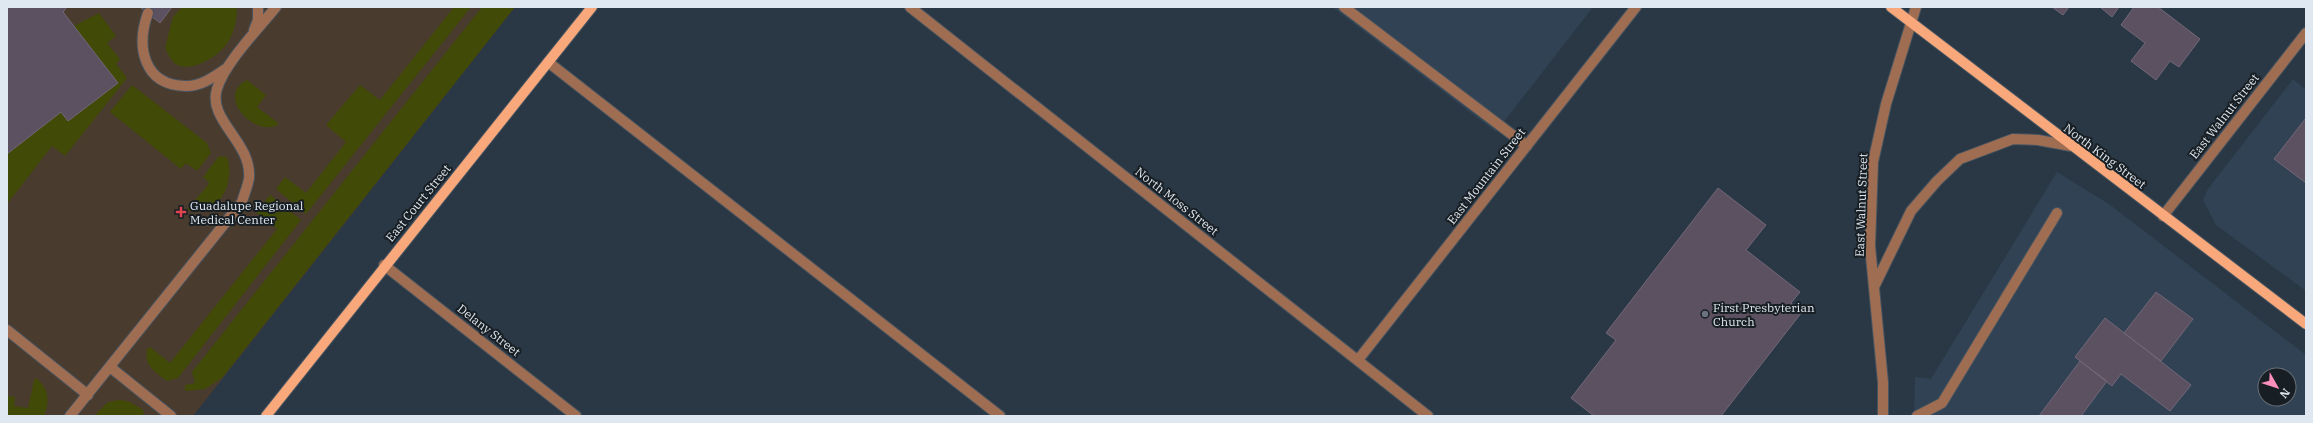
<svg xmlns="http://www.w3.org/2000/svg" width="2313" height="423" viewBox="0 0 2313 423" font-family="'IBM Plex Serif',serif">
  <rect width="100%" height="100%" fill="#2a3845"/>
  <path fill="#304253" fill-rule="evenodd" d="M1332 7H1593L1496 132Z
    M2293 79 2306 90V291L2216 225 2203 200 2208 189Z
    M2057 172 2109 204 2306 355V416H1914L1915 377 1931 379ZM2265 375H2289V399H2265Z"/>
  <path fill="#493b2d" d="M7 7H515L193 416H7Z"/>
  <path fill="#424a07" d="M182 7H237C237 21 234 34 226 45 217 57 195 70 180 66 172 64 168 54 165 48L173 17Z
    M454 7H471L306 214 276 189 285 177 306 193 346 142 326 125 360 85 380 100Z
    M482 7H515L222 378 205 389 185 391V385L195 383 192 372Z
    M99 13 116 36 107 43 120 59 116 64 127 78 65 156 52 146 7 204V154L61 112 68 121 118 83 74 26Z
    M247 80 266 95 257 107 277 122 278 125C252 137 216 95 247 80Z
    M132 85 207 143 211 153 197 171 186 163 181 169 110 112Z
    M219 156 227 157C236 184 218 218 187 210L208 185 209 182 203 177Z
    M270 195 301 220 178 378 167 381C154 371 144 366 147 349L150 347 170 363 277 229 256 212Z
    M36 378C49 388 50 402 44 416H7V396L15 397 14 406 28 408 34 380Z
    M119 400C129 400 136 405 144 411L143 416H94L108 402Z"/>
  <path fill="#5c5161" stroke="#726778" d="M7 7H67L63 12 118 83 68 121 61 112 7 154Z
    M140 7H172L160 23Z
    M2052 7H2069L2063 15Z
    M2100 7H2119L2112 17Z
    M2134 7H2158L2200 39 2179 67 2170 61 2156 80 2131 61 2145 43 2121 25Z
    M2306 118V183L2274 159Z
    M1718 188 1766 225 1746 250 1800 292 1791 303 1802 312 1721 416H1594L1571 398 1616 340 1606 333Z
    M2156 292 2193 319 2161 361 2124 333Z
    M2105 318 2191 385 2170 411 2121 374 2112 386 2075 357Z
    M2080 361 2107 381 2081 416H2039Z"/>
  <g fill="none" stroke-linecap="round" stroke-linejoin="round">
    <defs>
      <path id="minor" d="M910 7 1428 416
        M1344 7 1527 146
        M148 13C136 46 143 85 185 86 201 87 215 76 227 68
        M254 30 258 20V7
        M548 62 1000 416
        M2163 216 2306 33
        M384 265 576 416
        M1875 285 1911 211 1937 181 1960 159 2013 139 2038 140 2071 146
        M7 330 88 395
        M1358 360 1636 7
        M110 367 171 416
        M70 416 242 202C244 194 248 186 249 178 252 142 207 120 217 89 224 64 259 28 276 7
        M1883 416V382L1870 246 1873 162 1886 104 1916 7
        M1917 416 1942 403 2057 213"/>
      <path id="major" d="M1891 7 2306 324
        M266 416 592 7"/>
    </defs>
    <use href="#minor" stroke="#475460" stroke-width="12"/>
    <use href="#major" stroke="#475460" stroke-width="12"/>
    <use href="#minor" stroke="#9f6d52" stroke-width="10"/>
    <use href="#major" stroke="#f9a87b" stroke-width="10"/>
  </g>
  <path fill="#e0444e" stroke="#181f24" stroke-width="1.5" d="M179 206h4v4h4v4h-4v4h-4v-4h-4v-4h4z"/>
  <circle fill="#6b7280" stroke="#181f24" stroke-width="1.5" cx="1705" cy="314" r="4"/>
  <g text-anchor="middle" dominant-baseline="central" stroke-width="4" stroke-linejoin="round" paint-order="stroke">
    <g font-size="12" fill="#dfe8f0" stroke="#181f24">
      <text transform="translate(2224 116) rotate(-52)">East Walnut Street</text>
      <text transform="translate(2105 156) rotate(37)">North King Street</text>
      <text transform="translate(1486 176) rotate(-52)">East Mountain Street</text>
      <text transform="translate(1177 201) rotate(38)">North Moss Street</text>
      <text transform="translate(418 203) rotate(-51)">East Court Street</text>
      <text transform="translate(1861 205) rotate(-88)">East Walnut Street</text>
      <text transform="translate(489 330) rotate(38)">Delany Street</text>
    </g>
    <g font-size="12" fill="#dfe8f0" stroke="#181f24" text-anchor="start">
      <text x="190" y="205">Guadalupe Regional<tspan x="190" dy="14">Medical Center</tspan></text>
      <text x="1713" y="307">First Presbyterian<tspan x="1713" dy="14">Church</tspan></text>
    </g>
  </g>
  <rect width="2313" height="423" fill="none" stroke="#dfe8f0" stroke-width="16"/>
  <g transform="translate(2277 387) rotate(129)"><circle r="19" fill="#181f24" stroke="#686f76"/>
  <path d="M0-3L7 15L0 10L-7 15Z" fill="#fe8ebc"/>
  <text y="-6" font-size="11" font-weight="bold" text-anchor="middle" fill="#dfe8f0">N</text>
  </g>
</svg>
